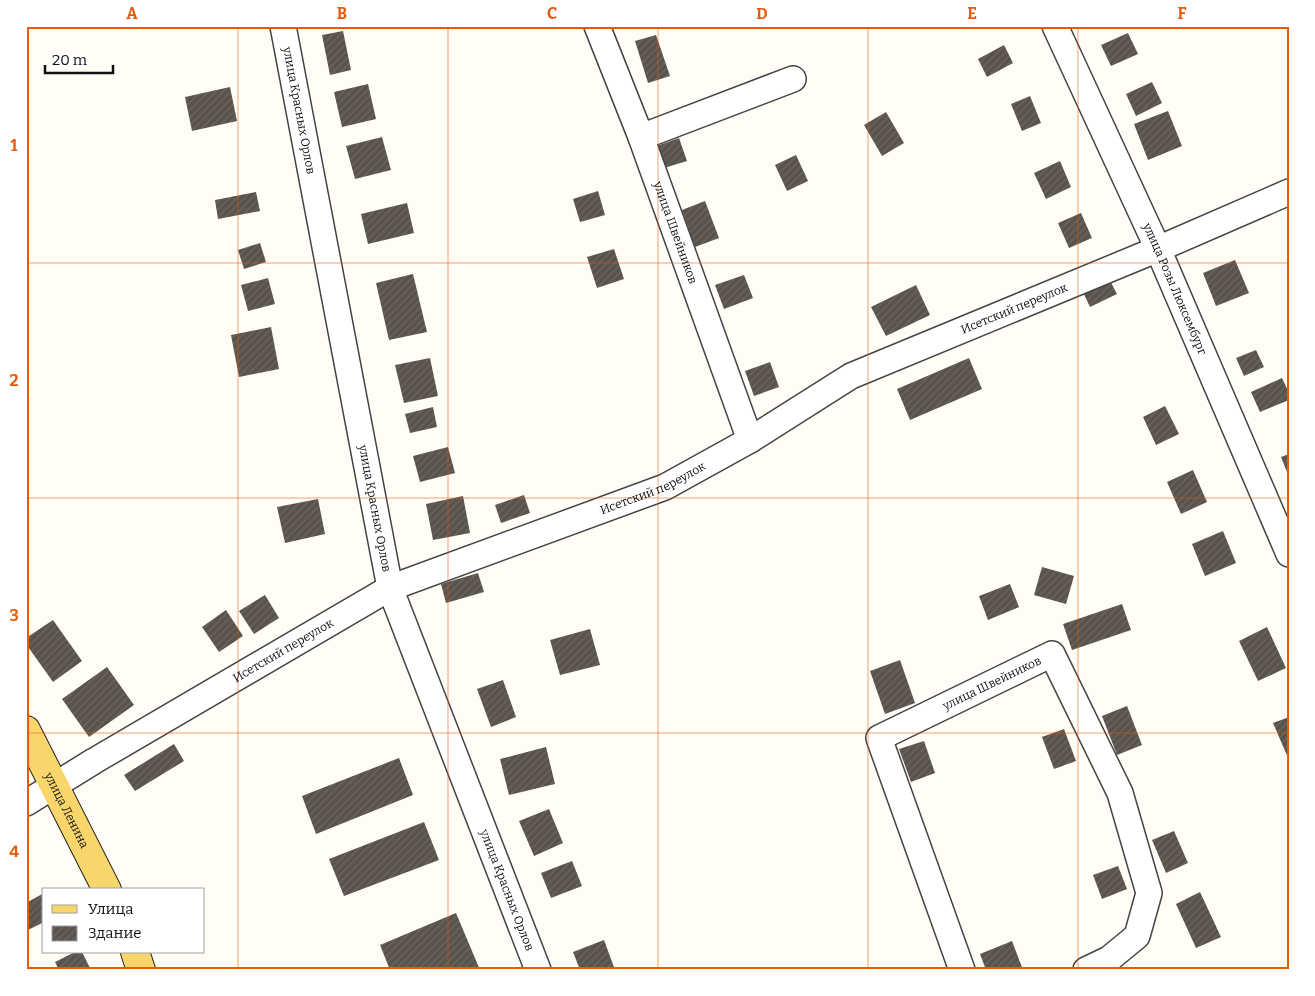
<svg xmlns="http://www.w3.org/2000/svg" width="1315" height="996" viewBox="0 0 1315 996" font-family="Bitter,serif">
  <defs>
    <pattern id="building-hatch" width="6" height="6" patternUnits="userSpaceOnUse" patternTransform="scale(1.25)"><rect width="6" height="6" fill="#5a524d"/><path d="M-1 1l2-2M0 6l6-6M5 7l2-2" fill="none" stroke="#6d6662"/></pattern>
  </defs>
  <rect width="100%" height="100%" fill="#fffdf5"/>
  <path fill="url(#building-hatch)" d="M343 31 351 70 330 75 322 35Z
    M1128 33 1138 54 1111 66 1101 45Z
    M656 35 670 76 648 83 635 41Z
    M1004 45 1013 63 987 77 978 59Z
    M1152 82 1162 103 1136 116 1126 94Z
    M368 84 376 119 342 127 334 92Z
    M230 87 237 121 192 131 185 97Z
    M1030 96 1041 123 1022 131 1011 104Z
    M1168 111 1182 146 1148 160 1134 124Z
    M886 112 904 143 882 156 864 125Z
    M382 137 391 170 355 179 346 146Z
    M679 138 687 161 664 168 657 146Z
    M796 155 808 181 787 191 775 165Z
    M1060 161 1071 187 1046 199 1034 173Z
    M598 191 605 215 580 222 573 199Z
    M256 192 260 211 218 219 215 200Z
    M705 201 719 238 695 247 682 210Z
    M407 203 414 233 368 244 361 214Z
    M1081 213 1092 238 1069 248 1058 223Z
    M260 243 266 262 244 269 238 250Z
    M614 249 624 279 597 288 587 257Z
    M1235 260 1249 293 1216 306 1203 273Z
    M1106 273 1117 294 1090 307 1080 286Z
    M413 274 427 332 389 340 376 283Z
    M744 275 753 298 724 309 715 285Z
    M268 278 275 304 248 311 241 285Z
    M916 285 930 315 886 336 871 307Z
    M271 327 279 369 239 377 231 335Z
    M1256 350 1264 367 1244 376 1236 358Z
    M430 358 438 396 404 403 395 365Z
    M969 358 982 389 910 420 897 389Z
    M770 362 779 387 754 396 745 371Z
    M1282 378 1289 393V400L1260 412 1251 392Z
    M1165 406 1179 434 1156 445 1143 417Z
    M433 407 437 427 410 433 405 414Z
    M448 447 455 473 420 482 413 456Z
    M1289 454V477L1281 457Z
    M1193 470 1207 502 1181 514 1167 482Z
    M524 495 530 513 501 523 495 505Z
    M463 496 470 533 433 540 426 504Z
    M318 499 325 534 285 543 277 507Z
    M1223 531 1236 563 1205 576 1192 544Z
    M1042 567 1074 576 1066 604 1034 595Z
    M478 573 484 592 446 603 441 584Z
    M1010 584 1019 607 988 620 979 596Z
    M265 595 279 618 254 634 239 611Z
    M1122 604 1131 630 1072 650 1063 624Z
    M226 610 243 636 219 652 202 627Z
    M53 620 82 661 53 682 26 644V638Z
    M1267 627 1286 668 1258 681 1239 641Z
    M590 629 600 665 560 675 550 640Z
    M900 660 915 703 885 714 870 671Z
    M107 667 134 705 89 737 62 699Z
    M503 680 516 717 491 727 477 689Z
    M1127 706 1142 745 1117 755 1102 716Z
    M1289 717V760L1273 723Z
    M1064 729 1076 761 1054 769 1042 737Z
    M924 741 935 773 911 782 899 749Z
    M174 744 184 761 135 791 124 775Z
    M546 747 555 784 509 795 500 759Z
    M399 758 413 795 316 834 302 796Z
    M549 809 563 843 534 856 519 821Z
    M424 822 439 860 344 896 329 859Z
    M1174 831 1188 863 1166 873 1152 840Z
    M572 861 582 886 551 898 541 873Z
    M1118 866 1127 889 1102 899 1093 875Z
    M1200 892 1221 937 1196 948 1176 904Z
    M44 893V922L26 931V903Z
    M456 913 480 970H390L380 945Z
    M604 940 615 970H580L573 952Z
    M1012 941 1023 970H986L980 954Z
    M75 952H82L91 970H59L55 962Z"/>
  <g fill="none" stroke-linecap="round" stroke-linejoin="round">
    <defs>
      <g id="minor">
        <path id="s1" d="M283 26 390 588 538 970"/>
        <path id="s2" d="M597 26 641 137 750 440"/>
        <path id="s3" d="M1055 26 1158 249 1289 554"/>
        <path d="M641 137 793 79"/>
        <path id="s4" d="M26 803 94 761 390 588 665 487 750 440 851 376 1158 249 1289 192"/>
        <path id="s5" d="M962 970 879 738 1052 654 1120 793 1149 893 1137 936 1109 959 1086 970"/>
      </g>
      <g id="major">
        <path id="s6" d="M26 730 107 890"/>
        <path d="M135 952 141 970"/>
      </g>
    </defs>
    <use href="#minor" stroke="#444" stroke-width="28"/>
    <use href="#major" stroke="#222" stroke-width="30"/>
    <use href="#minor" stroke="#fff" stroke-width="25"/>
    <use href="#major" stroke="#f9d66b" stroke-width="28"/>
  </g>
  <path fill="none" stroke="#e8590c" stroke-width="1" stroke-opacity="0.55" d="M238 26V970M448 26V970M658 26V970M868 26V970M1078 26V970M26 263H1289M26 498H1289M26 733H1289"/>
  <g text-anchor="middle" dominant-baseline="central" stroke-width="5" stroke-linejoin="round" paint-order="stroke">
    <g font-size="12" fill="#111" stroke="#fff">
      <text stroke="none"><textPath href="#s1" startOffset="86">улица Красных Орлов</textPath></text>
      <text stroke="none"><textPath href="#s2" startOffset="221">улица Швейников</textPath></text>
      <text stroke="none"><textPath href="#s3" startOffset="289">улица Розы Люксембург</textPath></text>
      <text stroke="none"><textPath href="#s4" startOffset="1109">Исетский переулок</textPath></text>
      <text stroke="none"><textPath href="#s4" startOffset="704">Исетский переулок</textPath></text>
      <text stroke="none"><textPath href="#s1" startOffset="491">улица Красных Орлов</textPath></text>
      <text stroke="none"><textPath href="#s4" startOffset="299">Исетский переулок</textPath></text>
      <text stroke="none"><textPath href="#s5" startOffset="372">улица Швейников</textPath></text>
      <text stroke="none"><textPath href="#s6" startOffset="90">улица Ленина</textPath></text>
      <text stroke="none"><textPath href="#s1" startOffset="896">улица Красных Орлов</textPath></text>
    </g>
  </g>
  <rect width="1315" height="996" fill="none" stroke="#ffffff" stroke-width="55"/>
  <rect x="42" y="888" width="162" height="65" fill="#ffffff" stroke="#a0a0a0"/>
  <rect x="52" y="905" width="25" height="8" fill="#f9d66b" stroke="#a0a0a0"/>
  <text x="88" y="914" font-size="15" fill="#111111">Улица</text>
  <rect x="52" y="926" width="25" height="15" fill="url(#building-hatch)" stroke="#a0a0a0"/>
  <text x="88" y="938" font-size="15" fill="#111111">Здание</text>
  <path d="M45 65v8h68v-8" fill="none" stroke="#111111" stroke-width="2.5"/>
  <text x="52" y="65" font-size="15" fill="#111111" stroke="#ffffff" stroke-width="4" paint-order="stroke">20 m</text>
  <rect x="28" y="28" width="1260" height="940" fill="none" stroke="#e8590c" stroke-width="2"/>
  <g font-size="16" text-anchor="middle" font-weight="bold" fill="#e8590c">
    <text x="132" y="19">A</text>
    <text x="342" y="19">B</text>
    <text x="552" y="19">C</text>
    <text x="762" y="19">D</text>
    <text x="972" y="19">E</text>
    <text x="1182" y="19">F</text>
    <text x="14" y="151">1</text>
    <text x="14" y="386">2</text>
    <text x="14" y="621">3</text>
    <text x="14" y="857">4</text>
  </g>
</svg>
